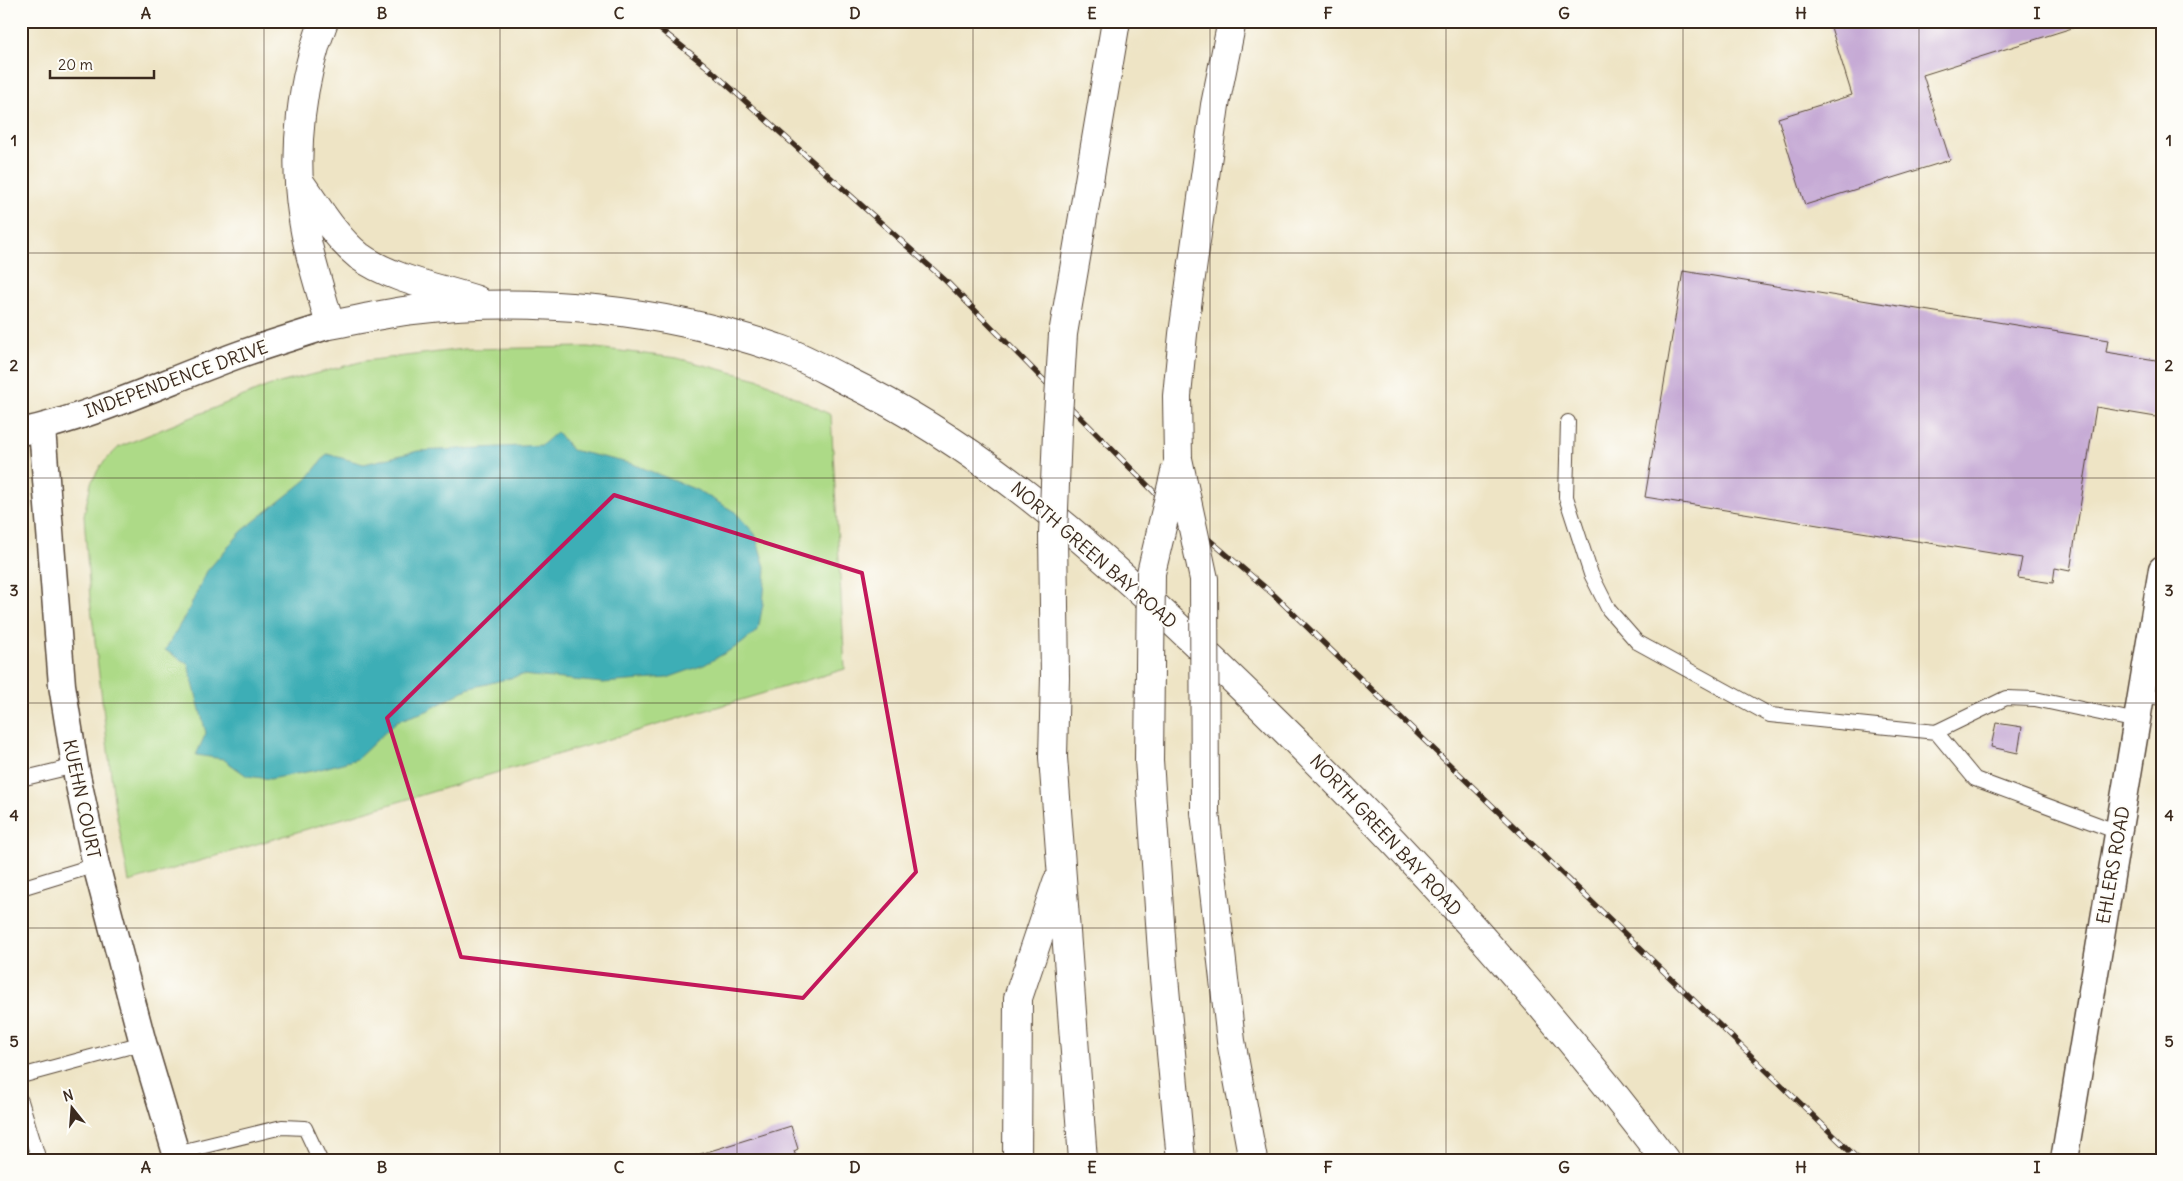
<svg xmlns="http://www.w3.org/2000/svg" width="2183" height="1181" viewBox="0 0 2183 1181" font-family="Delius,sans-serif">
  <rect width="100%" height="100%" fill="#fdfcf7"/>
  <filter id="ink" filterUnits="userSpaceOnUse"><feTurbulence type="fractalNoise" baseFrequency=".02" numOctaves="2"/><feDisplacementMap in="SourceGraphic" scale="10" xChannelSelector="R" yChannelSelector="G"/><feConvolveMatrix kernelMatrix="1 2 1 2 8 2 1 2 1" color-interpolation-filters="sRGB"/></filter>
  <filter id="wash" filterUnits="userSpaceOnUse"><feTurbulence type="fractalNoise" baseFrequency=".0096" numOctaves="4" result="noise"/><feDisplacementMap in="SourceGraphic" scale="20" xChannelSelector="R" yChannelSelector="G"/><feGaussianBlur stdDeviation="1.12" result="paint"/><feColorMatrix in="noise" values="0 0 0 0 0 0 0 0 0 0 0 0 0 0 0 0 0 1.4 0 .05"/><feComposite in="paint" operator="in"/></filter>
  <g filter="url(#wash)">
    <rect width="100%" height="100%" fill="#eee4c5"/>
    <path fill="#adda87" stroke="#748252" d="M588 347 677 358 761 380 831 415 845 669 129 882 114 800 90 599 84 515 91 483 101 465 119 447 268 386 364 361 464 349Z"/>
    <path fill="#3daeb6" stroke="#3c6c6a" d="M557 432 572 450 633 464 697 490 735 512 755 534 766 570 763 604 758 630 741 644 704 665 667 678 603 683 522 675 467 689 427 711 397 721 357 759 317 770 270 779 247 776 223 759 196 755 206 733 188 664 165 650 189 609 207 571 242 531 306 480 327 454 364 464 418 451 542 445Z"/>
    <g id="blocks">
      <path fill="#c6aad5" d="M1829 21H2091V22L1923 75 1950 160 1805 205 1778 118 1852 95Z
        M1683 271 2108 340 2106 352 2162 361V418L2096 407 2070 571 2055 568 2053 583 2018 578 2022 558 1645 497Z
        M1996 723 2022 727 2018 753 1991 747Z
        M791 1126 798 1149 794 1151 797 1160H681Z"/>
    </g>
  </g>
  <g filter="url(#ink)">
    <use href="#blocks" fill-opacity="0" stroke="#564637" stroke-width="1"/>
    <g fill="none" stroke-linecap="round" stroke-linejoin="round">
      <defs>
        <path id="service" d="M1568 422 1566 497 1591 574 1609 610 1637 642 1770 715 1936 732 2006 698 2035 699 2137 721
          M2141 695 2162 698
          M1936 732 1975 779 2118 832
          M21 779 75 766
          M21 888 96 865
          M21 1076 143 1043
          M21 1101 39 1160
          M176 1153 282 1127 305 1128 320 1160"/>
        <path id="minor" d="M42 428 62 685 75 766 96 865 143 1043 178 1160
          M21 432C90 417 156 386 222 361 257 347 294 337 330 325
          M2064 1160 2162 569"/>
        <path id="tertiary" d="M324 21C301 79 293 152 302 213 307 251 320 288 330 325 358 320 385 313 413 310 534 296 661 309 777 348 800 355 823 369 845 380 988 449 1102 554 1216 663 1376 816 1531 983 1665 1160
          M299 181C318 207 334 236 359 256 390 279 440 288 477 300"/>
        <path id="motorway" d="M1079 240 1116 21
          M1178 459 1177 396 1183 334 1215 105 1232 21
          M1055 677 1053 757 1083 1160
          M1149 760 1163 967 1181 1160
          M1205 812 1231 1041 1253 1160
          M1017 1160 1018 998 1057 882"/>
      </defs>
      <use href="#service" stroke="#564637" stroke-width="16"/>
      <use href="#minor" stroke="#564637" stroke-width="29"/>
      <use href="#tertiary" stroke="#564637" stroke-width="30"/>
      <use href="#motorway" stroke="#564637" stroke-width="30"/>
      <use href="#service" stroke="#fff" stroke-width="14"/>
      <use href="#minor" stroke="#fff" stroke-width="26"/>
      <use href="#tertiary" stroke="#fff" stroke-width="28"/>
      <use href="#motorway" stroke="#fff" stroke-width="28"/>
      <defs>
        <path id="rail" d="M650 21 705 65 946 281 1159 497 1274 595 1859 1160"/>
      </defs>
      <use href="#rail" stroke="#3b2a1e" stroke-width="5.5"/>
      <use href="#rail" stroke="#fdfcf7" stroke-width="4" stroke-dasharray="11" stroke-linecap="butt"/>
      <defs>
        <path id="motorway-bridge" d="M1178 459 1204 579 1205 812
          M1055 677 1053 535 1057 432 1063 334 1079 240
          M1149 760 1151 573 1176 468"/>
      </defs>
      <use href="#motorway-bridge" stroke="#564637" stroke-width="30" stroke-linecap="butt"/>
      <use href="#motorway-bridge" stroke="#fff" stroke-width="28"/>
    </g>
  </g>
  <path fill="none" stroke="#c2185b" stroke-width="4" stroke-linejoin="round" d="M614 495 862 573 916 872 803 998 461 957 387 718Z"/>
  <path fill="none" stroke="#3b2a1e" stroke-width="1" stroke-opacity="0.55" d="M264 21V1160M500 21V1160M737 21V1160M973 21V1160M1210 21V1160M1446 21V1160M1683 21V1160M1919 21V1160M21 253H2162M21 478H2162M21 703H2162M21 928H2162"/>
  <g text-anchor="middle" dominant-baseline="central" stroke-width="4" stroke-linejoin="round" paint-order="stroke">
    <g font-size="18" fill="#3b2a1e" stroke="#fdfcf7">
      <text transform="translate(176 379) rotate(-20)">INDEPENDENCE DRIVE</text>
      <text transform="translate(1094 555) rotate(41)">NORTH GREEN BAY ROAD</text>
      <text transform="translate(82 799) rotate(78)">KUEHN COURT</text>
      <text transform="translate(1386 835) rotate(47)">NORTH GREEN BAY ROAD</text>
      <text transform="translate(2113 865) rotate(-80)">EHLERS ROAD</text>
    </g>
  </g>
  <rect width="2183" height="1181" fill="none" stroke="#fdfcf7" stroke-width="55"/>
  <g transform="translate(72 1108) rotate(343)" stroke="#fdfcf7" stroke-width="4" paint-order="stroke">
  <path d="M0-4L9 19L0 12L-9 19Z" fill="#3b2a1e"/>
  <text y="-8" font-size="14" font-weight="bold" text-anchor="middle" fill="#3b2a1e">N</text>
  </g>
  <path d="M50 70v8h104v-8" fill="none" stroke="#3b2a1e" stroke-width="2.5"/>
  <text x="58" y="70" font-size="15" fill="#3b2a1e" stroke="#fdfcf7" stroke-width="4" paint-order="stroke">20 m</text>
  <rect x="28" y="28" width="2128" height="1126" fill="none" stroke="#3b2a1e" stroke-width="2"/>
  <g font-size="16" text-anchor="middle" font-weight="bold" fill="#3b2a1e">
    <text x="146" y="19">A</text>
    <text x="382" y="19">B</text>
    <text x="619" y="19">C</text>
    <text x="855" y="19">D</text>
    <text x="1092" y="19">E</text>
    <text x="1328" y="19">F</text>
    <text x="1564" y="19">G</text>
    <text x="1801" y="19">H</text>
    <text x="2037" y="19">I</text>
    <text x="14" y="146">1</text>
    <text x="2169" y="146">1</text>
    <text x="14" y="371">2</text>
    <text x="2169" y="371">2</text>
    <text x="14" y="596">3</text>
    <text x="2169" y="596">3</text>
    <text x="14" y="821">4</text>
    <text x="2169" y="821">4</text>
    <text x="14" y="1047">5</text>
    <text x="2169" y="1047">5</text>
    <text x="146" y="1173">A</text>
    <text x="382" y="1173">B</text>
    <text x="619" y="1173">C</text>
    <text x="855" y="1173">D</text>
    <text x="1092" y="1173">E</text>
    <text x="1328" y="1173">F</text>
    <text x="1564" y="1173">G</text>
    <text x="1801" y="1173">H</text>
    <text x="2037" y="1173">I</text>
  </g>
</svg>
